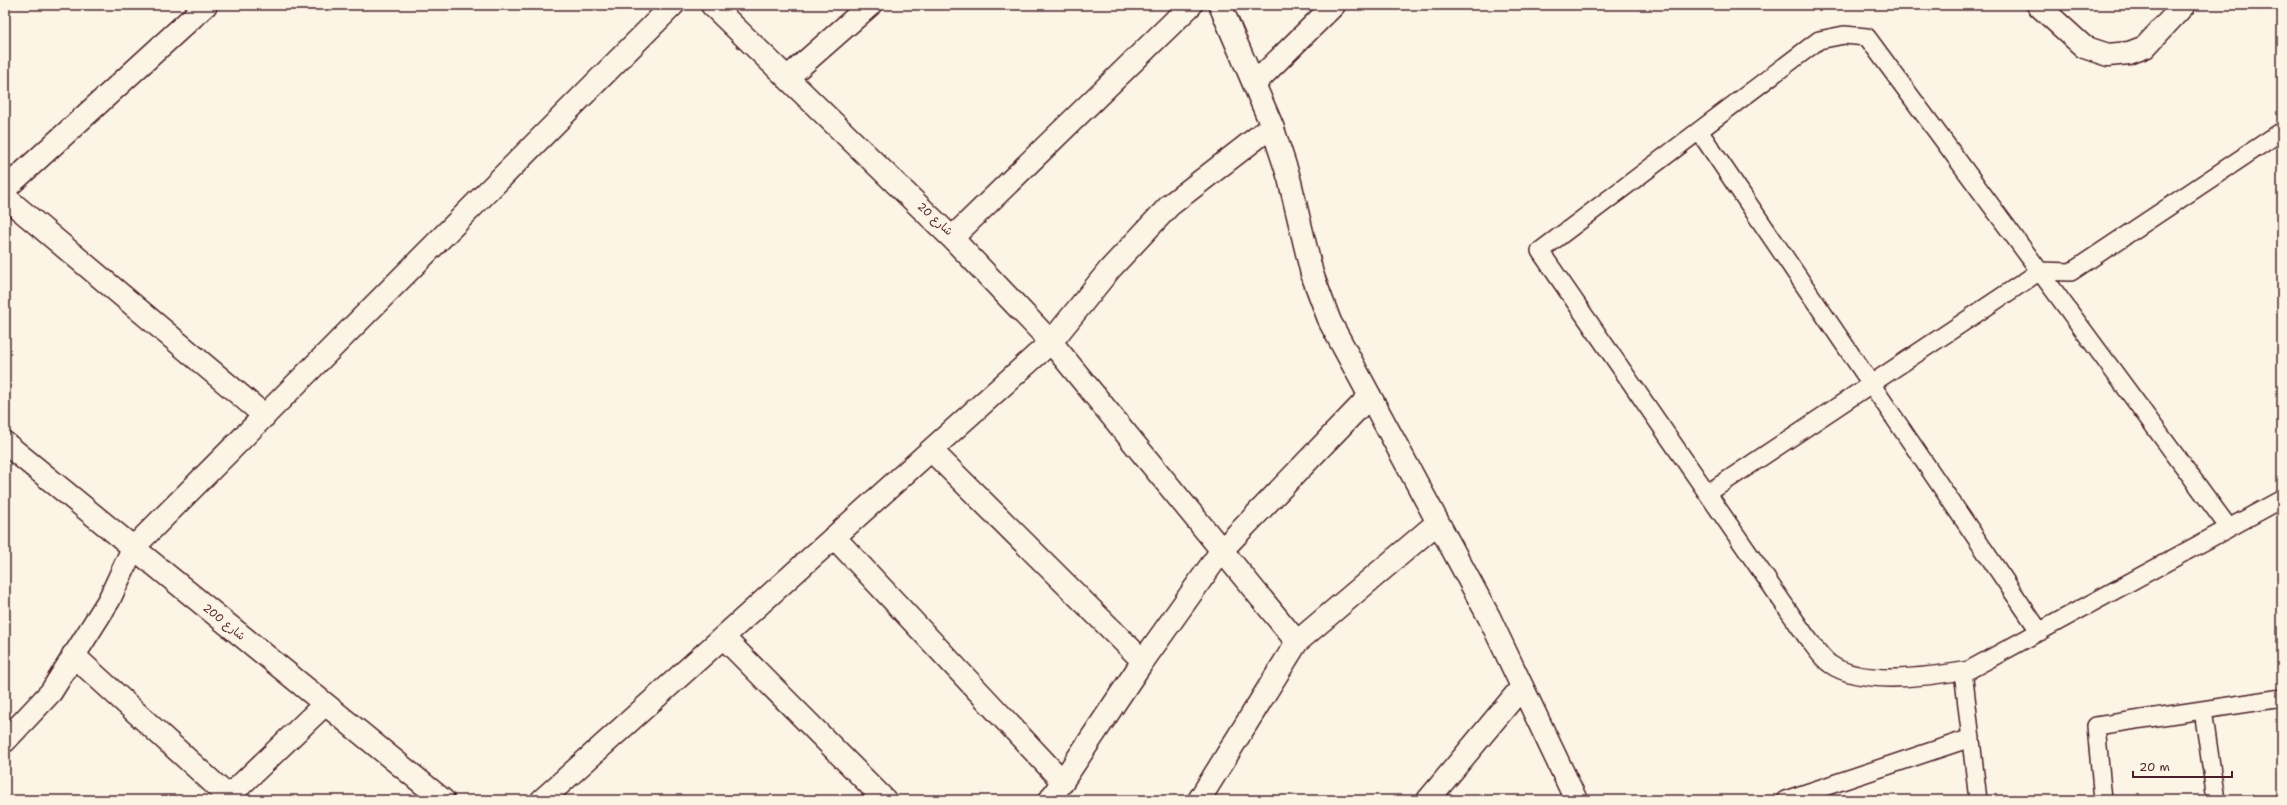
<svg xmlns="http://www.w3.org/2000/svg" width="2287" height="805" viewBox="0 0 2287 805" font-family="'Shantell Sans','Playpen Sans Arabic',sans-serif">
  <rect width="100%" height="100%" fill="#fcf5e5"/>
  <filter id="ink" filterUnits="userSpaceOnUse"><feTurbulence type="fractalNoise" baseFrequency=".025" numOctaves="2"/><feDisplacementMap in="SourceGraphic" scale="8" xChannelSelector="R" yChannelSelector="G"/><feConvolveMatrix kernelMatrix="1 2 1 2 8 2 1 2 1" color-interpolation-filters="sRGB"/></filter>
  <g filter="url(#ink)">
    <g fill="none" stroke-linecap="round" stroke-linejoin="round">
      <defs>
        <path id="service" d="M1699 131 2040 632
          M1708 493 2040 271 2071 272 2282 131
          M2229 528 1867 37 1844 35 1819 40 1540 251 1806 636C1813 645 1821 658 1830 664 1862 687 1932 676 1969 670L2282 499
          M1963 671 1978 800
          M2203 710 2216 800
          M1785 800 1971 738
          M2103 800 2096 726 2282 698"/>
        <path id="minor" d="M712 5 952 238 1191 5
          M1220 5 1272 126 1289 178 1312 274 1330 322 1489 617 1576 800
          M2038 5 2084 47 2108 55 2129 53 2145 47 2184 5
          M787 78 870 5
          M1254 84 1334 5
          M5 189 206 5
          M5 197 265 416
          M952 238 1051 342 1297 642
          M5 443 443 800
          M931 450 1143 661
          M834 537 1063 782
          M724 638 885 800
          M73 655 232 800
          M5 741 51 692 109 600 133 548 673 5
          M225 800 325 704
          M542 800 1051 342 1110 269 1170 205 1272 126
          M1050 800 1143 661 1222 550 1369 397
          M1199 800 1297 642 1437 523
          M1428 800 1522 687"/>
      </defs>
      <use href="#service" stroke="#4a1f2b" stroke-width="20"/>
      <use href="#minor" stroke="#4a1f2b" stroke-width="25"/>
      <use href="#service" stroke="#fcf5e5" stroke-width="17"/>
      <use href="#minor" stroke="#fcf5e5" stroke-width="22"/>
    </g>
  </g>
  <g text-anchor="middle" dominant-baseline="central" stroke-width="3.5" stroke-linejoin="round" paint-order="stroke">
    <g font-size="11" fill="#4a1f2b" stroke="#fcf5e5">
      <text transform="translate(935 219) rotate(42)">شارع 20</text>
      <text transform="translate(224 622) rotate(39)">شارع 200</text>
    </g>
  </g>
  <rect width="2287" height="805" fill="none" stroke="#fcf5e5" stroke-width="20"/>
  <rect x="10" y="10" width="2267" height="785" fill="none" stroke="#4a1f2b" stroke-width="1.5" filter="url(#ink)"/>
  <path d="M2133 771v6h99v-6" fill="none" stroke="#4a1f2b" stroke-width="2"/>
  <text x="2139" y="771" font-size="12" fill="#4a1f2b" stroke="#fcf5e5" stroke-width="3" paint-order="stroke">20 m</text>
</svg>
